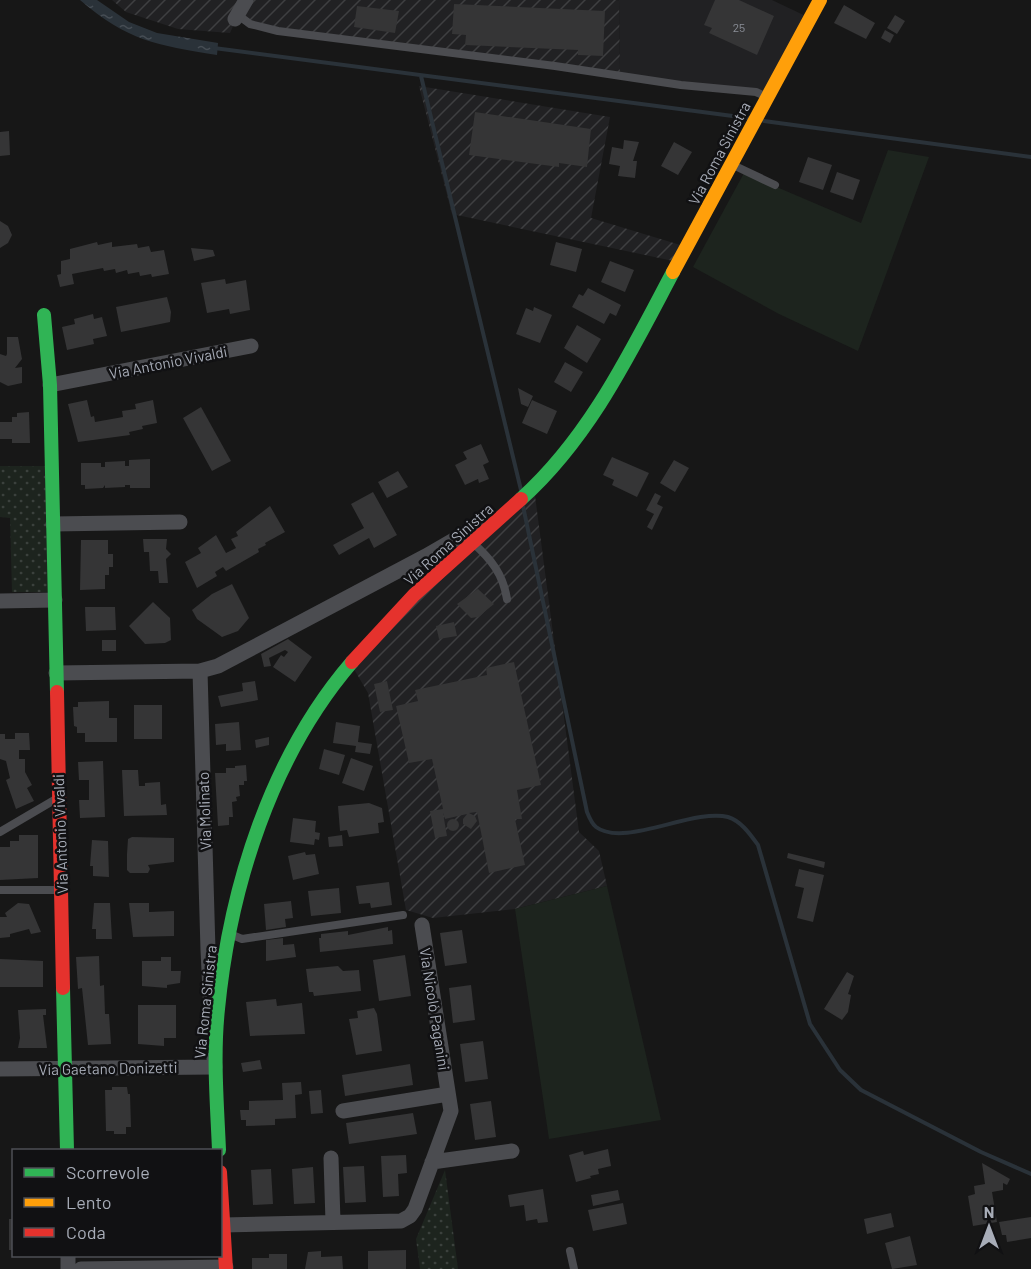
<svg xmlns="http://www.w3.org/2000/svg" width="1031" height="1269" viewBox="0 0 1031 1269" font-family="Barlow,sans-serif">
  <defs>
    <pattern id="industrial-furrows" width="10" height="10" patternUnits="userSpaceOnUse" patternTransform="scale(1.5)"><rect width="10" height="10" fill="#212123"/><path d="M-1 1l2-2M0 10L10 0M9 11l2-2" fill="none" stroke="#3e3f41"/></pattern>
    <pattern id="park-dots" width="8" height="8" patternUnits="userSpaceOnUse" patternTransform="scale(1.5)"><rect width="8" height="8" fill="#1d241e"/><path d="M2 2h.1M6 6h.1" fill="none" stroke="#3b413d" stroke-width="1.8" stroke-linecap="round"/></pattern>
    <pattern id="water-ripples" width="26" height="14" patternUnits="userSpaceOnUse" patternTransform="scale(1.5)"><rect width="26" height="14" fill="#2a3239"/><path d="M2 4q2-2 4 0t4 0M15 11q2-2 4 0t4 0" fill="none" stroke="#464d54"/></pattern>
  </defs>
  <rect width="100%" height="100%" fill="#171717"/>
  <path fill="#212123" d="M616 0H772L810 18 768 97 620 77 619 1Z"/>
  <path fill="url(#industrial-furrows)" d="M112 0H616L619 1 620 77 278 31 238 15 230 33 178 29 126 12Z
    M419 86 610 117 591 218 687 247 678 262 452 214Z
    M534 488 579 832 599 851 607 886 515 909 433 918 406 910 368 693 351 664Z"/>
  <path fill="#1d241e" d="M888 150 929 157 858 351 779 314 693 267 744 173 861 223Z
    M607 886 661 1120 549 1139 515 909Z"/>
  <path fill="url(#park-dots)" d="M0 466H45L48 592H12L10 518 0 517Z
    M445 1170 458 1269H420L416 1239Z"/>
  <path fill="url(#water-ripples)" d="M80 0H97L129 22 157 33 218 43 217 55C156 45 128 41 80 0Z"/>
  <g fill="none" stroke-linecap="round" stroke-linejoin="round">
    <path stroke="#2a3239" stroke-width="4" d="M214 48 748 118
      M421 76 521 490
      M764 121 1031 157
      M523 506 587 812C589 817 592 824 596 827 624 848 693 808 728 817 741 821 750 834 758 845L810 1024 840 1070 861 1090 981 1152 1031 1174"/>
  </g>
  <path fill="#353536" d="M715 0H739L774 16 757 55 709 33 712 28 704 25Z
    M454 4 605 11 603 56 578 55V50L465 45 466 35 452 34Z
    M844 5 875 23 866 39 834 23Z
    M357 6 399 11 395 33 354 27Z
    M895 15 905 21 897 34 887 28Z
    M885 30 894 35 890 43 881 38Z
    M475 112 591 129 587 167 559 163V167L469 155Z
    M9 131 10 155 0 156V132Z
    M624 140 639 142 633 161H637L635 178 618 176 620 166 609 164 612 147 623 149Z
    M674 142 692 152 678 175 661 166Z
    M808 157 832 165 823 190 799 182Z
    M837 172 860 180 853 200 830 192Z
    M0 221 8 226 12 235 8 243 0 248Z
    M97 242 98 245 112 242V247L137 244 138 248 149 246 151 252 164 250 169 274 152 277 151 274 140 276 139 272 128 274 127 270 116 273 115 269 104 271 103 268 72 274 74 284 60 287 57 275 61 274V261L70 259V249Z
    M556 242 582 249 576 272 550 265Z
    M191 248 213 250 215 256 194 261Z
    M610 261 634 270 625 292 601 282Z
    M225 279 226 284 246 280 250 310 230 314 229 309 207 313 201 283Z
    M588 288 621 305 616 316 610 313 604 324 572 307 579 294 583 296Z
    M167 297 171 312 170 322 121 332 116 307Z
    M534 307 552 315 540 343 516 334 526 308 533 311Z
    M93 314 94 319 102 317 107 336 93 339 94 344 67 350 62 327 75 324 74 319Z
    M577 325 601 339 587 363 564 348Z
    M7 337H18L22 359 15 368 22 367V383L8 386 0 382V354L6 356 7 354Z
    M565 362 583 372 571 392 554 382Z
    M518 388 533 396 528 407 521 404Z
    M87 400 91 417 94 416 95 422 123 417 122 411 136 409 135 404 153 400 157 423 142 426 143 429 129 432 130 435 78 442 68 404Z
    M532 400 557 411 547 434 522 423Z
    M201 407 231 461 212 471 183 418Z
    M29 412 30 443H12V439H0V422H12V417H17V413Z
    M481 444 489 462 483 465 489 479 479 483 478 479 465 485 455 465 467 459 463 452Z
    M612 457 649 473 637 497 612 485 614 480 603 475Z
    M150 459V488H130V485H125V487L105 488V485L103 488 85 489V485H81V463H101V467H105V462L125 461V466H129V460Z
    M674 460 689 468 675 492 660 483Z
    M398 471 408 487 387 498 378 482Z
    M373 492 397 535 374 548 369 538 339 555 333 545 364 528 351 504Z
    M655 493 661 496 657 504 663 507 652 530 647 527 654 514 646 510Z
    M270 506 285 532 265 543 266 545 258 549 259 552 240 563 226 571 223 567 215 572 217 576 197 588 185 562 201 553 198 548 216 535 226 553 236 548 231 539 238 536 236 532Z
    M143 539H167L166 549 171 554 166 559 168 583H159L158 571H150L149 552H144Z
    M81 540H108V554H113V567H109V575H105V589L80 590Z
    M232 584 249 618 238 631 222 637 197 619 192 610 212 594Z
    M478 589 494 604 478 617 471 618 457 604Z
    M153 602 170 618 171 640 165 643 145 644 129 626Z
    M85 607H115L116 630 86 631Z
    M454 622 457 636 439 639 436 626Z
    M288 639 312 657 295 682 273 667 281 655 284 657 288 652 285 650 269 658 271 666 264 667 261 654Z
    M102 640H116V651H102Z
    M514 662 541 785 517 790 522 819H515L525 865 489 873 477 812 469 813 475 816 477 821 471 829 463 824V819L467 814 445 819 443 813 447 836 435 838 430 811 443 809 432 759 409 763 396 706 418 701 415 690 487 675 486 668Z
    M255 681 258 700 221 707 218 696 243 691 242 683Z
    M387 681 393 710 380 712 374 684Z
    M109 701V718H117V742H85V733H77V727L74 726 73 707H78V702Z
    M134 705H162V739H134Z
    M239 722 241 750 226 751V744L216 745 215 724Z
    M336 722 360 726 358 742 372 744 370 754 355 752 356 746 333 743Z
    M15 733H29L30 750H19V759H25V772L32 785 27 788 34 801 16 809 6 780 10 778 6 761 0 759V734H5V739H15Z
    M269 737V745L256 748 255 740Z
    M324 749 345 755 339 775 319 769Z
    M351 758 373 766 364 791 342 783Z
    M103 761 105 817 80 818 79 800H89V780H79L78 762Z
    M246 765 247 781H244V785H239L240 796 236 797 237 801 232 802 233 817H229V825L218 826 215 773H226V768H235V766Z
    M122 770H138L139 786H145V783L160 782 161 805 166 804 167 815 124 816Z
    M369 803 382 808 384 822 378 823 379 833 349 837 347 830 340 831 338 806Z
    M293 818 316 821 315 832 320 833 319 840 315 839 314 845 290 842Z
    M447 825a6 6 0 1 1 12 0a6 6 0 1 1-12 0Z
    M19 835H38V878L0 880V847H10V841H19Z
    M342 835 343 846 329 847 328 837Z
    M132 837 174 838V862L148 865 150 869 148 873H130L127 870V854L128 839Z
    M92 840 108 841 109 877 93 876V866H90Z
    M305 852 306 855 315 854 319 874 293 880 288 856Z
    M788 853 825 862 824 868 787 858Z
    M799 869 824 875 813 922 797 918 804 888 795 886Z
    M389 882 392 905 371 908 370 903 359 904 356 886Z
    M339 888 341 913 311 916 308 891Z
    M291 901 293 918 285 919 286 927 266 930 264 904Z
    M18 903 29 904 41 932 31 934 29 929 10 934V937L0 938V917H7L5 913Z
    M94 903H110L112 939H96V929H92Z
    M129 903H149V912L174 911V936L133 937Z
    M388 927V931L392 930 393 944 320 952 319 938H321V934L348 931V935Z
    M462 930 467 963 445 966 440 933Z
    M283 938V945L294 944 296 957 266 961V940Z
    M405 955 411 996 379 1001 373 960Z
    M99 956 100 986 104 985 105 1014H109L111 1044 88 1045 82 988 78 989 76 957Z
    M161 957H171V971H181L180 983 167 985V988L142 986V961H161Z
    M0 959 43 961V987H0Z
    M338 966 343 971 359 970 361 991 314 996 313 992H309L306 969Z
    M847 972 854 976 848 994 851 995 848 1012 842 1020 824 1009Z
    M471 985 475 1020 453 1023 449 988Z
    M276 999 277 1006 302 1003 305 1034 250 1036 246 1002Z
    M138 1005H176V1038H164V1046L138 1044Z
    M374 1008 377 1014 382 1051 356 1055 349 1019 358 1018 357 1011Z
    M46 1009V1015H43L47 1048H18L20 1038 18 1010Z
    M483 1041 488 1079 465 1082 460 1044Z
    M260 1060 262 1069 243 1072 241 1063Z
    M410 1064 413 1085 345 1096 342 1075Z
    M301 1082 302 1094 295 1095 296 1118 275 1119V1125L246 1126V1120H241L240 1110H249V1101L283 1100 282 1083Z
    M112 1087H127L128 1094H130L131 1127H126V1134H114V1131H106L105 1090H112Z
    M321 1090 323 1113 311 1114 309 1091Z
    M491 1101 496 1137 475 1140 470 1104Z
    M413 1113 417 1134 349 1144 346 1123Z
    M608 1149 611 1166 598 1169 599 1174 590 1176 591 1178 576 1182 569 1155 583 1151 584 1155Z
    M406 1155 407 1173 398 1174 399 1196 383 1197 381 1156Z
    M982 1163 1010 1179 1007 1185 1003 1183V1190L992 1192 997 1222 973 1226 968 1196 975 1194 974 1186 985 1184Z
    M364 1166 366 1202 345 1203 343 1167Z
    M313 1167 315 1203 294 1204 292 1169Z
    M271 1169 273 1204 253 1205 251 1170Z
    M543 1189 548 1222 538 1223 537 1219 526 1221 524 1205 510 1207 508 1195Z
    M618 1190 620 1200 593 1206 591 1195Z
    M623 1203 627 1224 593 1231 588 1210Z
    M891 1213 894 1227 867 1234 864 1219Z
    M1031 1217V1238L1007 1242 1006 1235H1002L999 1222Z
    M9 1219H14V1250H9Z
    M910 1236 917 1265 892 1269 885 1243Z
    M406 1250V1269H368V1251Z
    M321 1251V1257L342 1256 343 1269H305L308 1252Z
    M269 1254H287V1269H252V1258H269Z"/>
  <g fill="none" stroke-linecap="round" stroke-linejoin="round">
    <path stroke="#4b4c50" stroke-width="8" d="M238 15 250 24 278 31 555 66 681 85 756 92 767 97
      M733 165 775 185
      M473 543C491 559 503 574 507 599
      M0 832 56 799
      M0 890H58
      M230 934 242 939 403 915
      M570 1251 574 1269"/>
    <path stroke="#4b4c50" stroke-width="15" d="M235 19 246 0
      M50 385 251 346
      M53 524 180 522
      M426 556 483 523
      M0 601 55 600
      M200 671 208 950 216 956
      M56 673 200 671 218 666 426 556 438 559 445 566
      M208 950 211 1013
      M0 1069 215 1067 214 1058
      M343 1111 448 1094
      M331 1158 333 1222
      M432 1162 512 1151
      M223 1225 401 1221 410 1216 415 1209 451 1111 422 925
      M68 1256V1269
      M81 1269 226 1267"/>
    <path stroke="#30b455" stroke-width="14" d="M44 315 50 385 57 692
      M521 499C590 437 630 353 673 272
      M63 988 67 1150
      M219 1150C217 1103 213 1056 218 1009 230 887 271 756 352 662"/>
    <path stroke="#ff9f0a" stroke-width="14" d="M673 272 820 0"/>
    <path stroke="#e5322d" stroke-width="14" d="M352 662 414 595 521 499
      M57 692 63 988
      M220 1172 226 1269"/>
  </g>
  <g text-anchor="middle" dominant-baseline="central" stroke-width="5" stroke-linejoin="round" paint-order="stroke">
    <g font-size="12" fill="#8b8f98">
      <text x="739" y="27">25</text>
    </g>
    <g font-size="15" fill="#a8adb8" stroke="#111113">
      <text transform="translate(719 153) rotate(-62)">Via Roma Sinistra</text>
      <text transform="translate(168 362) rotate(-11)">Via Antonio Vivaldi</text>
      <text transform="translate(448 544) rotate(-42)">Via Roma Sinistra</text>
      <text transform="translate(204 811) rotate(-92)">Via Molinato</text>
      <text transform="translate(60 834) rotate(-92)">Via Antonio Vivaldi</text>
      <text transform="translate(205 1002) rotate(-84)">Via Roma Sinistra</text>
      <text transform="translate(435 1009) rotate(81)">Via Nicolò Paganini</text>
      <text transform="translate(108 1068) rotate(-1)">Via Gaetano Donizetti</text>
    </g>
  </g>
  <rect x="12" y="1149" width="210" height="108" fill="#111113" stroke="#4d4f55" stroke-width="1.5"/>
  <rect x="24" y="1168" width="30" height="9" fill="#30b455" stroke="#4d4f55" stroke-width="1.5"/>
  <text x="66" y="1179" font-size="18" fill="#a8adb8">Scorrevole</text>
  <rect x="24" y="1198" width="30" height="9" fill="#ff9f0a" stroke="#4d4f55" stroke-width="1.5"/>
  <text x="66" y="1209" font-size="18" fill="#a8adb8">Lento</text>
  <rect x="24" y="1228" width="30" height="9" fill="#e5322d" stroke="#4d4f55" stroke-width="1.5"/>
  <text x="66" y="1239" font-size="18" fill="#a8adb8">Coda</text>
  <g transform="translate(989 1227)" stroke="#111113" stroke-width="4.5" paint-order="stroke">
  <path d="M0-4.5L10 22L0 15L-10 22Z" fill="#a8adb8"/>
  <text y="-9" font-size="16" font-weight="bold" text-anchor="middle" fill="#a8adb8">N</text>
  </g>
</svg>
